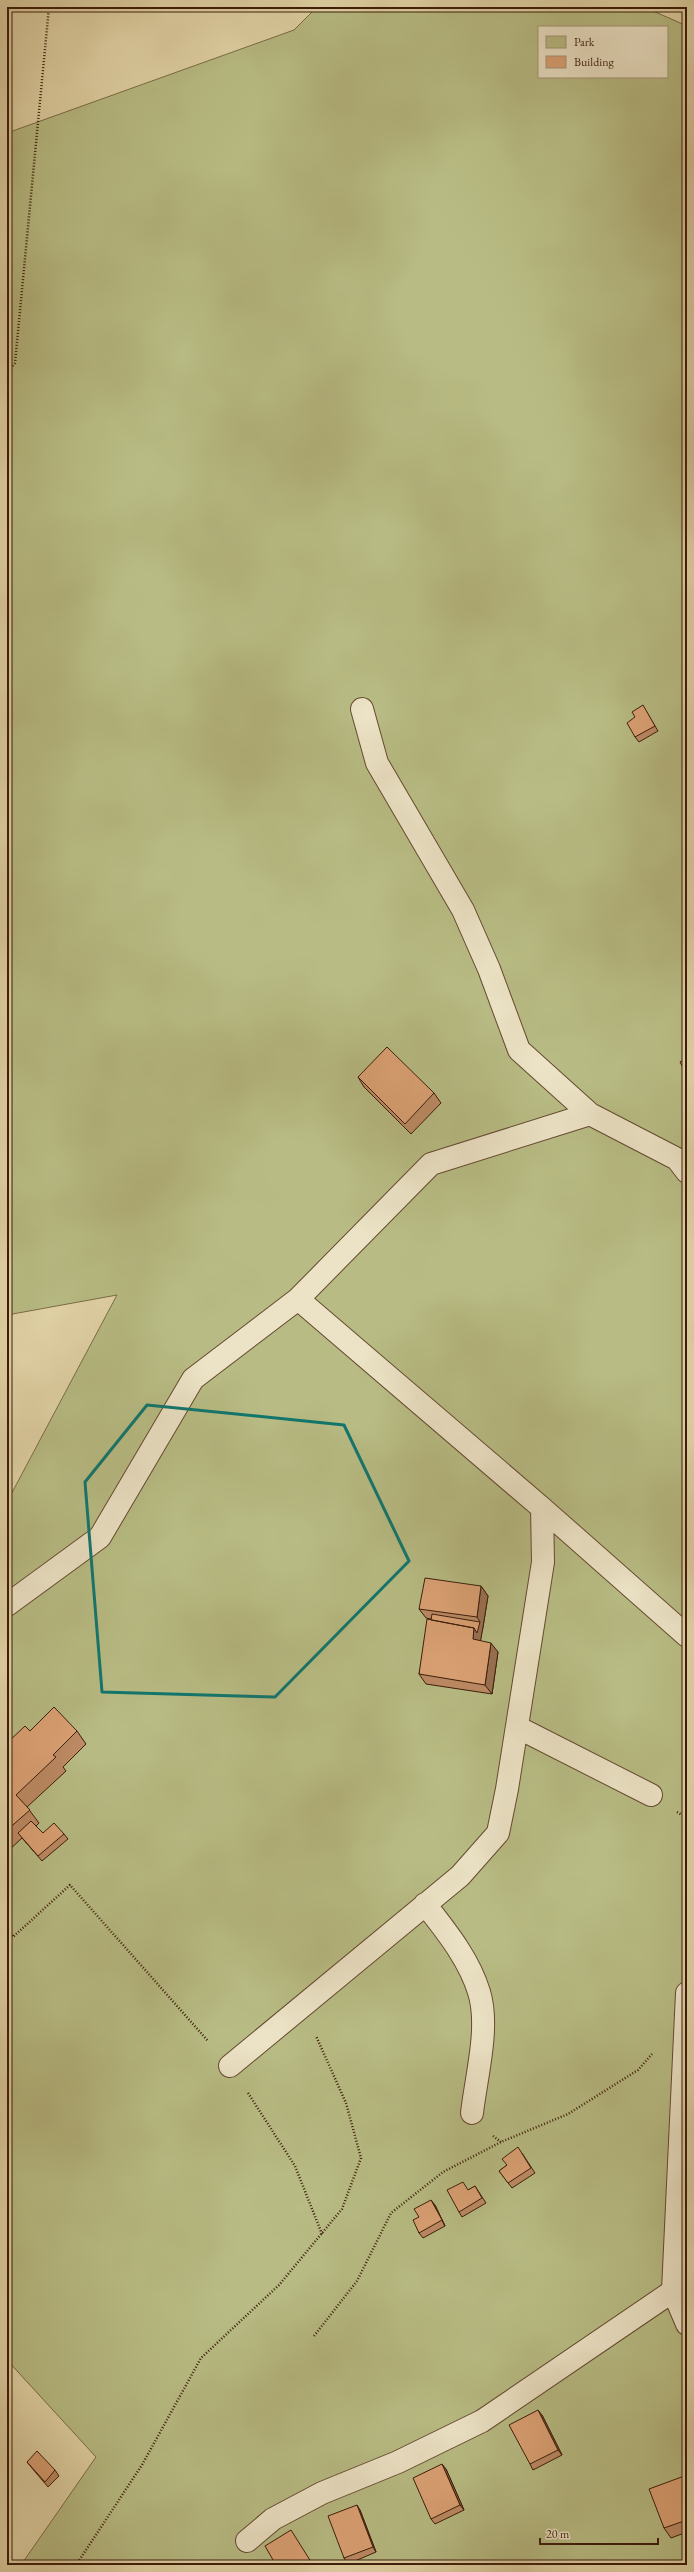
<svg xmlns="http://www.w3.org/2000/svg" width="694" height="2572" viewBox="0 0 694 2572" font-family="'EB Garamond',serif">
  <rect width="100%" height="100%" fill="#e2d4a7"/>
  <filter id="stains"><feTurbulence type="fractalNoise" baseFrequency=".005" numOctaves="4"/><feColorMatrix values="0 0 0 0 .2 0 0 0 0 .09 0 0 0 0 .02 0 0 0 .5 -.17"/></filter>
  <radialGradient id="worn" r=".72"><stop offset=".6" stop-color="#630" stop-opacity="0"/><stop offset="1" stop-color="#630" stop-opacity=".3"/></radialGradient>
  <path fill="#b8bc84" stroke="#7a6c47" fill-rule="evenodd" d="M317 7H644L687 26V2565H21L96 2457 7 2360V1502L117 1295 7 1315V133L294 30ZM539 27H667V77H539Z"/>
  <g fill="none" stroke-linecap="round" stroke-linejoin="round">
    <defs>
      <path id="service" d="M362 709 377 763 463 910 489 969 519 1050 590 1114
        M298 1299 431 1164 590 1114 677 1159 687 1172
        M7 1605 100 1537 193 1379 298 1299 542 1508 687 1636
        M517 1727 651 1795
        M425 1904C446 1931 469 1959 479 1992 490 2027 476 2077 472 2113
        M687 1993 673 2291 687 2324
        M230 2066 460 1876 498 1833 507 1789 543 1562 542 1508
        M247 2541 273 2519 322 2493 398 2462 482 2421 673 2291"/>
    </defs>
    <use href="#service" stroke="#654a31" stroke-width="24"/>
    <path stroke="#3b1c0a" stroke-width="2.5" stroke-dasharray="1 2" stroke-linecap="butt" d="M7 373 15 363 49 7
      M677 1812 687 1818
      M7 1928 13 1937 70 1885 208 2041
      M248 2093 295 2166 322 2234
      M493 2136 501 2142
      M314 2336 357 2281 391 2213 443 2172 501 2142 568 2114 638 2070 652 2054
      M76 2565 142 2465 201 2358 279 2285 342 2209 361 2158 346 2103 316 2036"/>
    <use href="#service" stroke="#ece3c6" stroke-width="22"/>
  </g>
  <path fill="#bd8b65" stroke="#3b1c0a" d="M646 711 658 731 639 742 635 737Z
    M358 1077 434 1093 441 1103 411 1134 364 1087Z
    M481 1586 488 1596 483 1627 480 1641 498 1652 492 1694 426 1684 419 1674 431 1619 426 1618 419 1609Z
    M30 1731H77L86 1744 63 1767 66 1771 27 1807 39 1823 36 1826 43 1833 64 1834 68 1839 42 1861 22 1838 7 1852V1743Z
    M522 2153 535 2173 512 2188 499 2171 507 2165Z
    M475 2186 486 2203 462 2217 459 2212 468 2190Z
    M435 2205 445 2226 423 2238 419 2233V2217Z
    M542 2415 562 2455 533 2470 530 2464Z
    M27 2462 55 2470 59 2476 48 2487 31 2467Z
    M446 2469 464 2510 435 2524 431 2519Z
    M687 2475V2532L671 2538 664 2528Z
    M360 2510 376 2552 348 2564 344 2558Z"/>
  <path fill="#9a7152" stroke="#3b1c0a" d="M481 1586 488 1596 483 1627 481 1638 480 1649 473 1639 474 1628 480 1622 477 1617Z
    M491 1643 498 1652 492 1694 485 1685Z
    M431 2200 435 2205 445 2226 442 2220Z
    M538 2410 542 2415 562 2455 558 2450Z
    M442 2464 446 2469 464 2510 460 2505Z
    M357 2505 360 2510 376 2552 373 2547Z"/>
  <path fill="#dca275" stroke="#3b1c0a" d="M643 705 655 726 635 737 627 723 635 717 632 712Z
    M387 1047 434 1093 405 1124 358 1077Z
    M687 1058V1075L680 1062Z
    M425 1578 481 1586 477 1617 419 1609Z
    M432 1614 480 1622 477 1633 474 1628 431 1620Z
    M427 1619 474 1628 473 1639 491 1643 485 1685 419 1674Z
    M54 1707 77 1731 53 1755 56 1757 16 1795 30 1810 7 1830V1743L25 1726 30 1731Z
    M31 1821 43 1833 54 1823 64 1834 38 1856 18 1833Z
    M518 2147 531 2168 508 2183 499 2171 507 2165 502 2159Z
    M463 2182 468 2190 475 2186 482 2198 459 2212 447 2190Z
    M431 2200 442 2220 419 2233 413 2220 419 2217 414 2209Z
    M538 2410 558 2450 530 2464 509 2425Z
    M37 2451 55 2470 45 2482 27 2462Z
    M442 2464 460 2505 431 2519 413 2478Z
    M687 2475V2520L664 2528 649 2489Z
    M357 2505 373 2547 344 2558 328 2516Z
    M291 2530 313 2565H276L265 2546Z"/>
  <path fill="none" stroke="#0f766e" stroke-width="3" stroke-linejoin="round" d="M147 1405 344 1425 409 1561 275 1697 102 1692 85 1482Z"/>
  <rect width="694" height="2572" fill="none" stroke="#e2d4a7" stroke-width="24"/>
  <rect x="8" y="8" width="678" height="2556" fill="none" stroke="#3b1c0a" stroke-width="2"/>
  <rect x="12" y="12" width="670" height="2548" fill="none" stroke="#3b1c0a"/>
  <rect x="538" y="26" width="130" height="52" fill="#ece3c6" stroke="#a5937b"/>
  <rect x="546" y="36" width="20" height="12" fill="#b8bc84" stroke="#a5937b"/>
  <text x="574" y="46" font-size="12" fill="#3b1c0a">Park</text>
  <rect x="546" y="56" width="20" height="12" fill="#dca275" stroke="#a5937b"/>
  <text x="574" y="66" font-size="12" fill="#3b1c0a">Building</text>
  <path d="M540 2538v6h118v-6" fill="none" stroke="#3b1c0a" stroke-width="2"/>
  <text x="546" y="2538" font-size="12" fill="#3b1c0a" stroke="#ece3c6" stroke-width="3" paint-order="stroke">20 m</text>
  <rect width="100%" height="100%" filter="url(#stains)"/>
  <rect width="100%" height="100%" fill="url(#worn)"/>
</svg>
